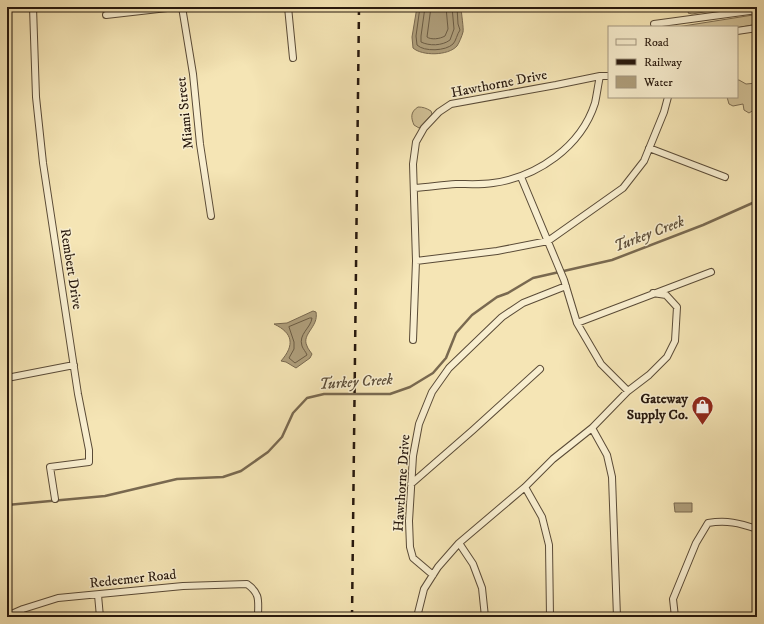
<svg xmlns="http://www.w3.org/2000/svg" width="764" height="624" viewBox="0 0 764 624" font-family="'IM FELL DW Pica',serif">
  <rect width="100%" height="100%" fill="#f5e5b5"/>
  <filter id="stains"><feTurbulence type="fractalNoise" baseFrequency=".005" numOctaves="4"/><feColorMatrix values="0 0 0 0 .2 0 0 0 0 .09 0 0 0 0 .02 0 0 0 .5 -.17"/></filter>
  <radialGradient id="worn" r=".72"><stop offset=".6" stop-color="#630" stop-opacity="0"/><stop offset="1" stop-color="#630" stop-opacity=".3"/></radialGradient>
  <path fill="#d2c298" stroke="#7c6d52" d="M707 7H734L692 14 688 13 689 11Z
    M753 15H757V24L737 28 677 27Z
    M737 80H739L746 84 757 83V108L749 113 744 110 743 104 733 106 729 104 727 97H737Z
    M418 107C423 107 426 108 431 111L432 114 419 128 414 125C411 118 410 112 418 107Z"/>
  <path fill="#af9f7c" stroke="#796950" d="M417 7H461C461 11 464 30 463 32 462 36 459 43 457 46 448 56 422 56 413 48L412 37Z
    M313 311 316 312C319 327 301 334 307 346 308 349 310 351 312 354L310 358 296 368 286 362 281 361C295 345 293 333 274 324L287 323Z
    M674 503H692V512H675Z"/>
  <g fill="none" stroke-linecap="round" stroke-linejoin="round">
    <path stroke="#6b5c44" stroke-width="1" d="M420 7 416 36 417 45C424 52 446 51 453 44 456 41 457 34 460 30L458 24 457 7
      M425 7 421 36V42C429 46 442 46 450 40L454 29 452 7
      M431 7 427 37C431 40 440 39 445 36L448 29 446 7
      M310 318H312C311 328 298 334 302 346 303 349 306 352 307 355L295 363 289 358 294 349V342L289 327Z"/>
    <path stroke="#796950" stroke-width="2.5" d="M7 505 105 496 177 479 223 477 241 471 268 452 282 437 293 413 307 398 324 394H390L410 387 433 373 446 358 456 333 472 315 497 297 508 293 533 278 612 260 703 225 757 201"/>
    <defs>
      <path id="minor" d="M33 7 36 97 43 163 78 394 89 450V462L50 467 55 499
        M182 7 193 74 200 144 211 216
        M288 7 293 58
        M106 15 176 7
        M654 24 757 10
        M737 31 757 28
        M649 148 725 177
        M521 177 564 280 577 323 601 364 628 391
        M414 188C428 187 442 185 456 184 468 184 481 185 493 183 537 177 581 147 595 103 597 94 598 85 600 76
        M416 261 497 251 548 241 623 188 644 161 664 112 668 97
        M577 323 711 272
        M413 340 416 261 413 164 416 142 424 128 439 112 451 104 556 85 600 76H609
        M7 378 74 365
        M592 428 607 455 612 477 617 617
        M411 484 473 430 540 369
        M525 487 542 517 549 545 550 617
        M459 543 473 564 482 588 485 617
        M433 575 413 558 410 547 409 521 413 456 419 424 432 392 449 368 502 317 523 303 566 286
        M98 595 100 617
        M7 616 23 609 58 598 183 586 247 584C261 594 258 601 258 617
        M417 617 424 589 438 567 459 543 525 487 553 459 592 428 628 391 649 375 667 357 675 341 677 307 666 295 653 293
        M675 617 673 599 696 543 708 523C727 520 739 523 757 529"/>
    </defs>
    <use href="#minor" stroke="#5a4b37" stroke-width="8"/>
    <use href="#minor" stroke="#f8eecf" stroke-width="6"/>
    <path stroke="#27180d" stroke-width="2.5" stroke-dasharray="7 7" stroke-linecap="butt" d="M352 617 359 7"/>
  </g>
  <defs>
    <symbol id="shop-pin" viewBox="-11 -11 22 30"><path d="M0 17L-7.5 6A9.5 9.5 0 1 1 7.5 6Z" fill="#8f2418" stroke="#f8eecf"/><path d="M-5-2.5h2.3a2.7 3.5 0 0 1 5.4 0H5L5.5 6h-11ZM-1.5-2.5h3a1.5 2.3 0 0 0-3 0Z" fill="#fff"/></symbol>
  </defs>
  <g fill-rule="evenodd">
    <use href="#shop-pin" x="690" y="394" width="25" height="34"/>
  </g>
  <g text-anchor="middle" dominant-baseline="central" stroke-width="3" stroke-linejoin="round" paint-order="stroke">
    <g font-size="14" fill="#27180d" stroke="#f8eecf">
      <text transform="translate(499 84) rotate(-11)">Hawthorne Drive</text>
      <text transform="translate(185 113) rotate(-96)">Miami Street</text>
      <text transform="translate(71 269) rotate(81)">Rembert Drive</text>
      <text transform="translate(402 483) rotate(-86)">Hawthorne Drive</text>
      <text transform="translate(133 579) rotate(-6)">Redeemer Road</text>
    </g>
    <g font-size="14" font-weight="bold" fill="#27180d" stroke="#f8eecf" text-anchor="end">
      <text x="688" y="399">Gateway<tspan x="688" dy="16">Supply Co.</tspan></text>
    </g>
    <g font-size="15" font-style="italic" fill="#5d4e39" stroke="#f8eecf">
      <text transform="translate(649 234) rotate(-21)">Turkey Creek</text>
      <text transform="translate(356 382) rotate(-4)">Turkey Creek</text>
    </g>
  </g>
  <rect width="764" height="624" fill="none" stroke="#f5e5b5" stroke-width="24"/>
  <rect x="8" y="8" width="748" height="608" fill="none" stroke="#27180d" stroke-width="2"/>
  <rect x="12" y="12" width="740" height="600" fill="none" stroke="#27180d"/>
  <rect x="608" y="26" width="130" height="72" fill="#f8eecf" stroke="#a49881"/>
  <rect x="616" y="39" width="20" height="6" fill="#f8eecf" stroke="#a49881"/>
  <text x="644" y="46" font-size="12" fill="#27180d">Road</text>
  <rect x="616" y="59" width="20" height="6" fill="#27180d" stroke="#a49881"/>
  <text x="644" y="66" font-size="12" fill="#27180d">Railway</text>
  <rect x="616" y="76" width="20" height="12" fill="#af9f7c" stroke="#a49881"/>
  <text x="644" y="86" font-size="12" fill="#27180d">Water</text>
  <rect width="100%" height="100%" filter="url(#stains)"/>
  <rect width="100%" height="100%" fill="url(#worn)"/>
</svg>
